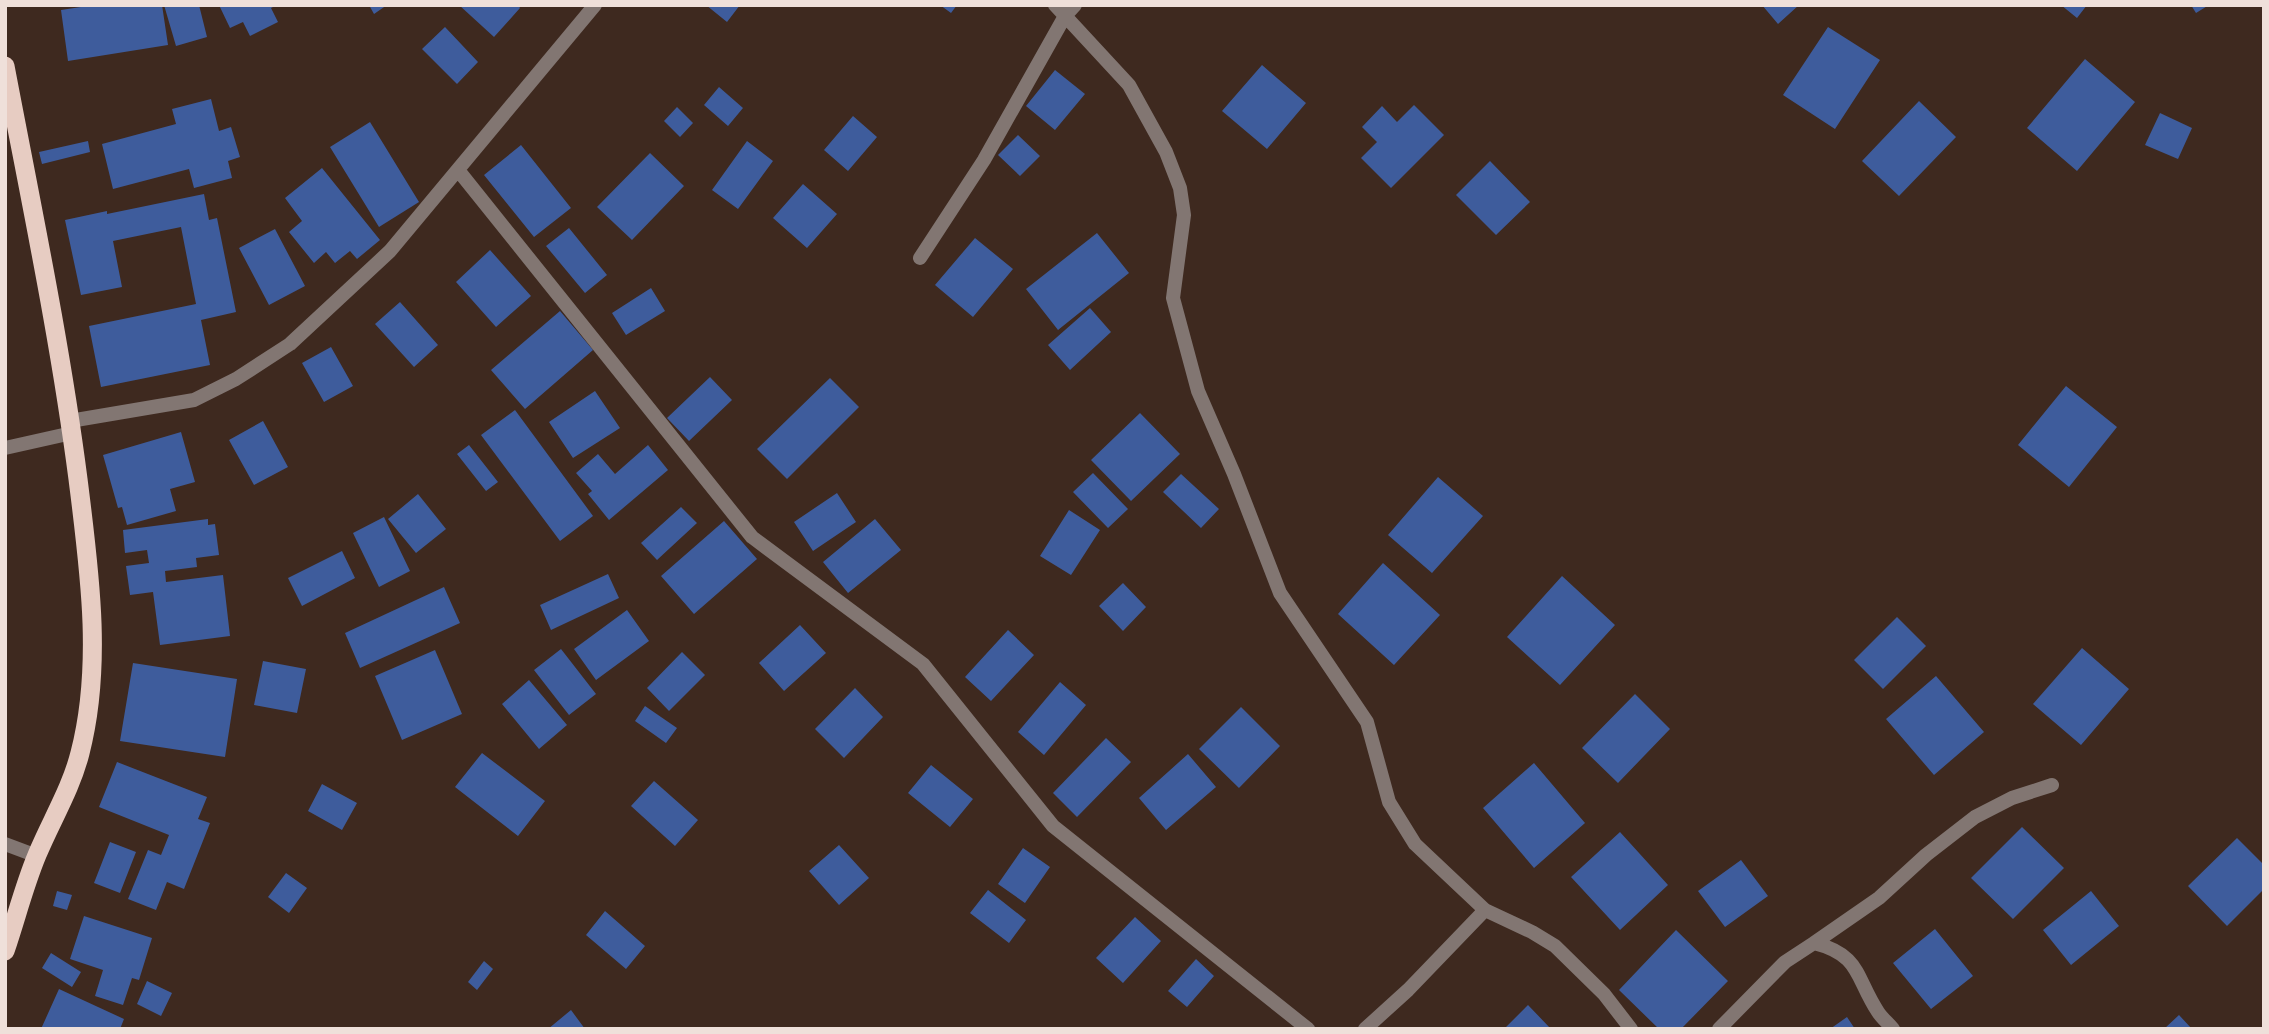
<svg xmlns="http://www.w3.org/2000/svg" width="2269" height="1034" viewBox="0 0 2269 1034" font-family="'Zilla Slab',serif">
  <rect width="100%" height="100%" fill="#3e291f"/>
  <path fill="#3e5c9c" d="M94 5H162L168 45 68 61 61 10Z
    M164 5H199L207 37 176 46Z
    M219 5H277L271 8 278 22 250 36 243 22 230 28Z
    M369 5H387L374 14Z
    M459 5H518L520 8 494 37Z
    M706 5H740L727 22Z
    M940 5H957L951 13Z
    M1762 5H1799L1778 24Z
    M2061 5H2087L2077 18Z
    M2191 5H2209L2196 13Z
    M445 27 478 62 457 84 422 49Z
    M1828 27 1880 60 1835 129 1783 95Z
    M2085 59 2135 102 2077 171 2027 128Z
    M1262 65 1306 103 1267 149 1222 111Z
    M1055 70 1085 94 1055 130 1026 106Z
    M719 87 743 108 728 126 704 105Z
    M211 99 219 131 231 127 240 157 228 161 232 178 194 188 189 169 113 189 102 144 176 124 172 109Z
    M1919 101 1956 137 1899 196 1862 161Z
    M1414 105 1444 135 1391 188 1361 158 1377 142 1362 127 1382 106 1397 122Z
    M677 107 693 123 680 137 664 121Z
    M2160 113 2192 128 2178 159 2145 145Z
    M853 116 877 137 848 171 824 150Z
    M370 122 419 202 379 227 330 147Z
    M1018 135 1040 156 1020 176 998 155Z
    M88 141 90 152 42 164 39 152Z
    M747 141 773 161 738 209 712 190Z
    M521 145 571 208 534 237 484 175Z
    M650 153 684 186 632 240 597 207Z
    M1490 161 1530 202 1496 235 1456 195Z
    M322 168 380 240 357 259 350 251 335 263 326 252 314 263 289 232 302 221 285 198Z
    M803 184 837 214 807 248 773 218Z
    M204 194 209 220 217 218 236 312 201 320 210 365 101 387 89 326 196 304 181 227 113 241 122 287 81 295 65 220 107 211V214Z
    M569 228 607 275 585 293 546 246Z
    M275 229 305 286 269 305 239 248Z
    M1097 233 1129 273 1058 330 1026 289Z
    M975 238 1013 269 973 317 935 285Z
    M490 250 531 296 496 327 456 282Z
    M651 288 665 311 626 335 612 313Z
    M400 302 438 345 414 367 375 324Z
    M1090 308 1111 332 1070 370 1048 345Z
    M560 311 593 350 525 409 491 370Z
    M331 347 353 386 324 402 302 363Z
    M710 377 732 400 689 441 667 418Z
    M830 378 859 407 787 479 757 449Z
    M2066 386 2117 427 2069 487 2018 445Z
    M595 391 620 428 573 458 549 422Z
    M515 410 593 516 560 541 481 435Z
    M1140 413 1180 454 1131 501 1091 460Z
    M263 421 288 467 254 485 229 440Z
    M181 432 195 482 170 489 176 511 127 525 122 507 118 508 103 455Z
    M469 445 498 482 486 491 457 454Z
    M648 445 668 470 609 520 588 494 592 491 576 473 598 454 615 474Z
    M1093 473 1128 509 1108 528 1073 492Z
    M1181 474 1219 509 1201 528 1163 492Z
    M1438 477 1483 516 1432 573 1388 535Z
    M837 493 856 522 813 551 794 522Z
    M418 494 446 529 416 553 388 519Z
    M681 507 697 523 657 560 641 543Z
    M1069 510 1100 530 1071 575 1040 556Z
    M384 517 410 571 379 587 353 533Z
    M208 519V525L215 524 219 555 196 558 197 567 165 571 166 582 223 575 230 636 160 645 153 592 130 595 126 566 149 563 147 550 125 553 123 530Z
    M875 519 901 550 848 593 823 562Z
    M724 521 757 559 694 614 661 576Z
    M342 551 355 578 302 606 288 578Z
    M1383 563 1440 615 1394 665 1338 614Z
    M608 574 619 598 551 630 540 605Z
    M1562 576 1615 625 1560 685 1507 637Z
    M1123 583 1146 607 1123 631 1099 606Z
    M444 587 460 623 360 668 345 633Z
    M627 610 649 641 596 680 574 649Z
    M1897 617 1926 646 1883 689 1854 660Z
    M800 625 826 653 784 691 759 663Z
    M1008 630 1034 655 991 701 965 677Z
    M2082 648 2129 689 2081 745 2033 704Z
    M561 649 596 694 569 715 534 670Z
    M435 650 462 714 402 740 375 676Z
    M682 652 705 675 669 711 647 688Z
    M263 661 306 669 297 713 254 705Z
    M133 663 237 679 225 757 120 741Z
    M1936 676 1984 732 1934 775 1886 719Z
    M529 680 567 725 539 749 502 704Z
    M1060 682 1086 705 1044 755 1018 732Z
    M855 688 883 717 844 758 815 729Z
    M1635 694 1670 729 1618 783 1582 748Z
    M645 706 677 728 666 743 635 721Z
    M1241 707 1280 746 1239 788 1199 749Z
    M1106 738 1131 762 1077 817 1053 793Z
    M482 753 545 801 518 836 455 787Z
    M1188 754 1216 787 1166 830 1139 798Z
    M117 762 207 797 198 819 210 823 184 889 167 882 156 910 128 899 148 850 161 855 169 835 99 807Z
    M1534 763 1585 823 1534 868 1483 808Z
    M931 765 973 799 950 827 908 793Z
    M654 781 698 820 675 846 631 806Z
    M322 784 357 803 342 830 308 811Z
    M2022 827 2064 868 2013 919 1971 878Z
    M1620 832 1668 885 1620 930 1571 877Z
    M2237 838 2264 865V889L2227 926 2188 886Z
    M110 842 136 852 120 893 94 883Z
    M839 845 869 878 839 905 809 871Z
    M1023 848 1050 867 1025 903 998 884Z
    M1741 860 1768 896 1725 927 1698 891Z
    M286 873 307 888 289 913 268 897Z
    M988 890 1026 920 1009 943 970 913Z
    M57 891 72 895 67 910 53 906Z
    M2091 891 2119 926 2071 965 2043 930Z
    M605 911 645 946 626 969 586 935Z
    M84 916 152 938 139 980 132 978 123 1005 95 996 103 970 70 959Z
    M1135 917 1161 941 1123 983 1096 958Z
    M1935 929 1973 976 1931 1009 1893 963Z
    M1676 930 1728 981 1681 1029H1659L1619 990Z
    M51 953 81 972 72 987 42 968Z
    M1196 959 1214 976 1187 1007 1168 991Z
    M484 961 493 969 477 990 468 982Z
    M147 981 172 993 161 1016 137 1004Z
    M59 989 124 1019 120 1029H41Z
    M1528 1005 1551 1029H1504Z
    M571 1010 585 1029H548Z
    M2179 1015 2192 1029H2164Z
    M1847 1017 1855 1029H1830Z"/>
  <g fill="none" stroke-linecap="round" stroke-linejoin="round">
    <path stroke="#827672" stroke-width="14" d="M1055 5 1129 85 1166 152 1180 188 1184 215 1173 298 1198 391 1234 474 1280 593 1367 722 1389 802 1415 844 1485 910 1532 932 1555 946 1604 994 1631 1029
      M458 170 752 537 923 664 1053 826 1308 1029
      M920 258 984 160 1065 16 1075 5
      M70 421 194 400 236 379 290 344 390 251 595 5
      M5 448 72 433
      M5 844 37 856
      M1814 943 1879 898 1926 855 1975 817 2012 798 2052 785
      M1365 1029 1408 990 1485 910
      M1719 1029 1785 962 1814 943C1861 955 1855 977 1878 1012 1882 1018 1888 1023 1893 1029"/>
    <path stroke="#e7ccc2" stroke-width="19" d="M5 66C31 203 60 340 78 479 89 568 103 664 80 753 71 789 51 821 37 855 24 886 16 919 5 951"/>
  </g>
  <rect width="2269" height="1034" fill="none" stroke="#efe0da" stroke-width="14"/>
</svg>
